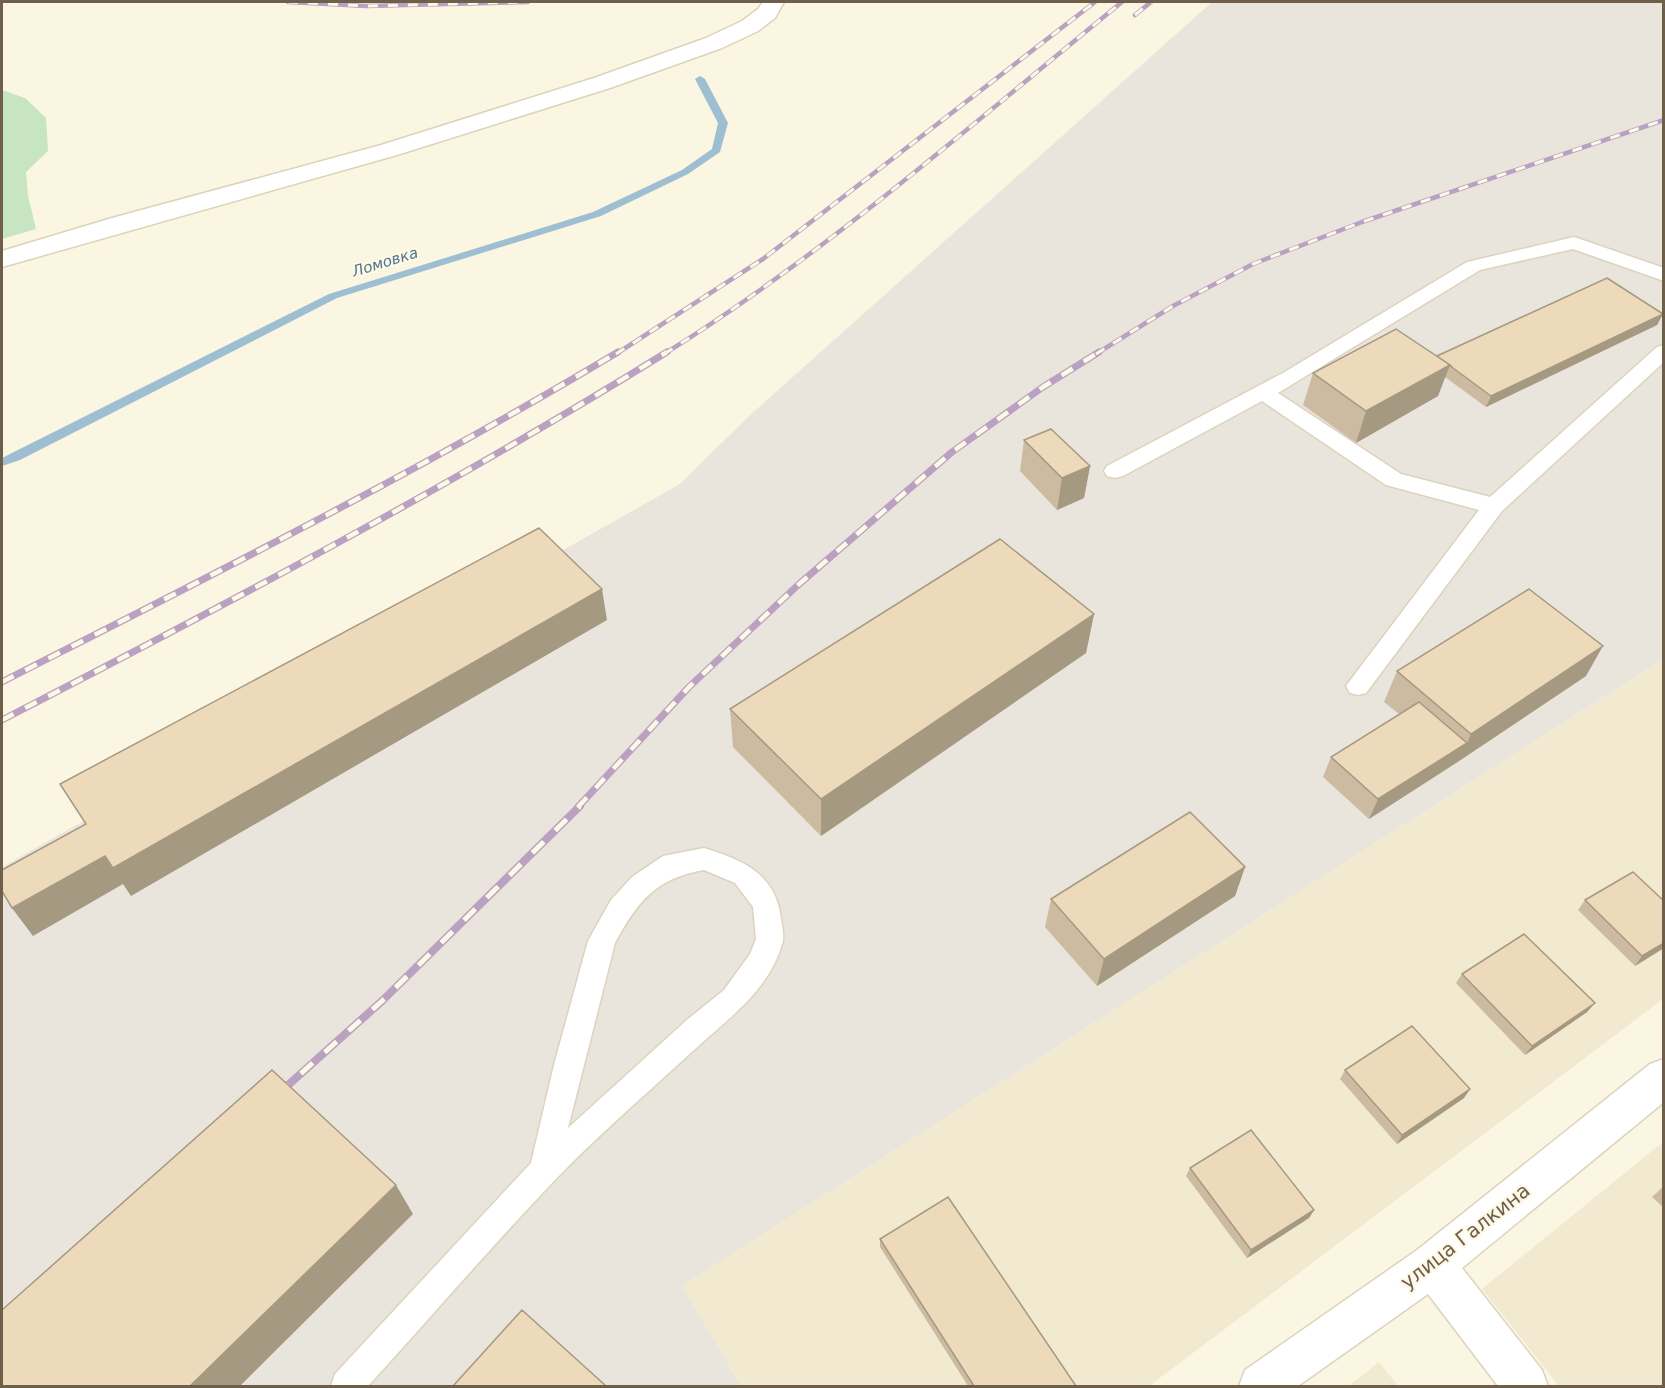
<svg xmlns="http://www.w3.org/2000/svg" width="1665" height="1388" viewBox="0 0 1665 1388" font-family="'DejaVu Sans',sans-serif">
  <rect width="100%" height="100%" fill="#faf6e1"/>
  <path fill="#f1e9d0" d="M1663 659V999L1149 1386H741L682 1286Z
    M1663 1142V1386H1559L1482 1289Z
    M1379 1362 1398 1386H1349Z"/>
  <path fill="#e9e5dc" d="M1212 2H1663V659L682 1286 741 1386H2V867L680 484 748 417Z"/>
  <path fill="#c7e5c1" d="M2 90 25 98 46 118 48 151 26 172 28 196 36 229 2 239Z"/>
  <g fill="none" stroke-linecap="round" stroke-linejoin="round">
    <path fill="#9ebed2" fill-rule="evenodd" d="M700 76 705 79 728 123 720 152 688 174 601 216 337 298 20 460 2 466V458L329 294 593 212 682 170 712 149 718 123 695 79Z"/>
    <defs>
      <path id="service" d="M1574 237 1664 268V281L1573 249 1480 270 1278 393 1401 474 1490 497 1657 347 1664 345V362L1502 511 1366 693 1358 695 1350 693 1346 686 1479 510 1386 485 1262 401 1123 476 1115 478 1107 476 1104 471 1107 466 1283 373 1467 262Z
        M704 848C743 860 776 874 781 919 782 925 784 934 783 941 769 992 728 1018 693 1051 646 1094 597 1136 554 1181 490 1248 430 1318 368 1386H331L335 1374 531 1163 554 1065 588 941 611 900 632 877 663 856ZM704 870 735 883 753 907 756 939 750 954 724 990 688 1019 568 1128 615 943C637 902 656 878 704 870Z"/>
      <path id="minor" d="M763 2H784L775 18 758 31 722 48 610 88 397 155 2 267V251L112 218 381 145 594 78 706 38 742 21 758 9Z
        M1664 1059V1102L1462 1268 1542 1370 1548 1386H1498L1428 1294 1298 1386H1239L1245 1370 1417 1250 1650 1064Z"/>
    </defs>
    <use href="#service" stroke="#ddd3bd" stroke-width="3"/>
    <use href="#minor" stroke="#ddd3bd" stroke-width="3"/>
    <use href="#service" fill="#fff" fill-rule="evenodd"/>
    <use href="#minor" fill="#fff" fill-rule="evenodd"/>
    <defs>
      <path id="rail-far2" d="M288 2 366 6 528 2
        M1135 15 1151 2
        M616 354 763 259 1095 2
        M664 354C828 252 973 123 1122 2
        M1096 354 1173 306 1253 264 1362 222 1664 120"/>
      <path id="rail-far1" d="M2 682C210 576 418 472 618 352
        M2 720C227 604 451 486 667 352
        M578 807 689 687 798 585 952 452 1043 387 1099 352"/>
      <path id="rail" d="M277 1095 382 1001 580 806"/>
    </defs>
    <use href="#rail-far2" stroke="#baa1c1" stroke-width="4.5"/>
    <use href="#rail-far1" stroke="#baa1c1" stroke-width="7"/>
    <use href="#rail" stroke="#baa1c1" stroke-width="8"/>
    <use href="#rail-far2" stroke="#fdf9e6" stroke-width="3" stroke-dasharray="10" stroke-linecap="butt"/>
    <use href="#rail-far1" stroke="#fdf9e6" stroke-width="4.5" stroke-dasharray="13" stroke-linecap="butt"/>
    <use href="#rail" stroke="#fdf9e6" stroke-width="5" stroke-dasharray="16" stroke-linecap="butt"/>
  </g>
  <path fill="#ccbba0" d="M1663 314 1657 325 1486 407 1445 377 1438 396 1356 443 1303 405 1313 373 1437 356Z
    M1024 440 1090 466 1084 498 1057 510 1020 471Z
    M1094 614 1086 653 821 836 733 747 730 709Z
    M1397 671 1586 676 1456 763 1369 819 1323 777 1331 757 1399 714 1384 702Z
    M1245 867 1235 896 1097 986 1045 927 1051 899Z
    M1585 900 1664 901V948L1635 966 1578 910Z
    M1462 974 1595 1003 1587 1012 1525 1055 1456 983Z
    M1345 1070 1470 1089 1464 1098 1397 1144 1340 1079Z
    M1190 1168 1314 1210 1309 1218 1247 1258 1186 1176Z
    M1664 1186V1208L1652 1197Z
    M880 1239 1076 1386H968L880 1247Z"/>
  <path fill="#a69982" d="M1663 314 1657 325 1486 407 1491 396Z
    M1450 365 1438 396 1356 443 1366 411Z
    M1090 466 1084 498 1057 510 1062 478Z
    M602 589 607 620 131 896 123 884 33 936 12 908 105 856Z
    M1094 614 1086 653 821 836V799Z
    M1603 646 1586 676 1456 763 1369 819 1378 799 1467 743 1471 734Z
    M1245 867 1235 896 1097 986 1104 959Z
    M1664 943V948L1635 966 1642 956Z
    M1595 1003 1587 1012 1525 1055 1532 1046Z
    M1470 1089 1464 1098 1397 1144 1402 1135Z
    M396 1185 413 1214 240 1386H190Z
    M1314 1210 1309 1218 1247 1258 1251 1250Z"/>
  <path fill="#eddaba" stroke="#a69982" stroke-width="1.5" d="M1607 278 1663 314 1491 396 1449 365H1450L1437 356Z
    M1396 329 1450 365 1366 411 1313 373Z
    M1051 429 1090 466 1062 478 1024 440Z
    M539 528 602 589 113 868 105 856 12 908 2 891V870L86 824 60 784Z
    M1000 539 1094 614 821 799 730 709Z
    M1529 589 1603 646 1471 734 1397 671Z
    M1419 702 1467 743 1378 799 1331 757Z
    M1190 812 1245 867 1104 959 1051 899Z
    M1633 872 1664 901V943L1642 956 1585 900Z
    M1524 934 1595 1003 1532 1046 1462 974Z
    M1412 1026 1470 1089 1402 1135 1345 1070Z
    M272 1070 396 1185 190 1386H2V1310Z
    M1251 1130 1314 1210 1251 1250 1190 1168Z
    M948 1197 1076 1386H974L880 1239Z
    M522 1310 606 1386H453Z"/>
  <g text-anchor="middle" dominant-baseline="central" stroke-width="4.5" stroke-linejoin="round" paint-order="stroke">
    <g font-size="15" font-style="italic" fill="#4c748d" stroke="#fdf9e6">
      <text transform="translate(385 262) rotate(-17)">Ломовка</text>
    </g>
    <g font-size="20" fill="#6e5f4a" stroke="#fdf9e6">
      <text transform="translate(1465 1236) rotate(-38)">улица Галкина</text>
    </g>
  </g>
  <rect width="1665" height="1388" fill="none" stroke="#6e5f4a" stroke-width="6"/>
</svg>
